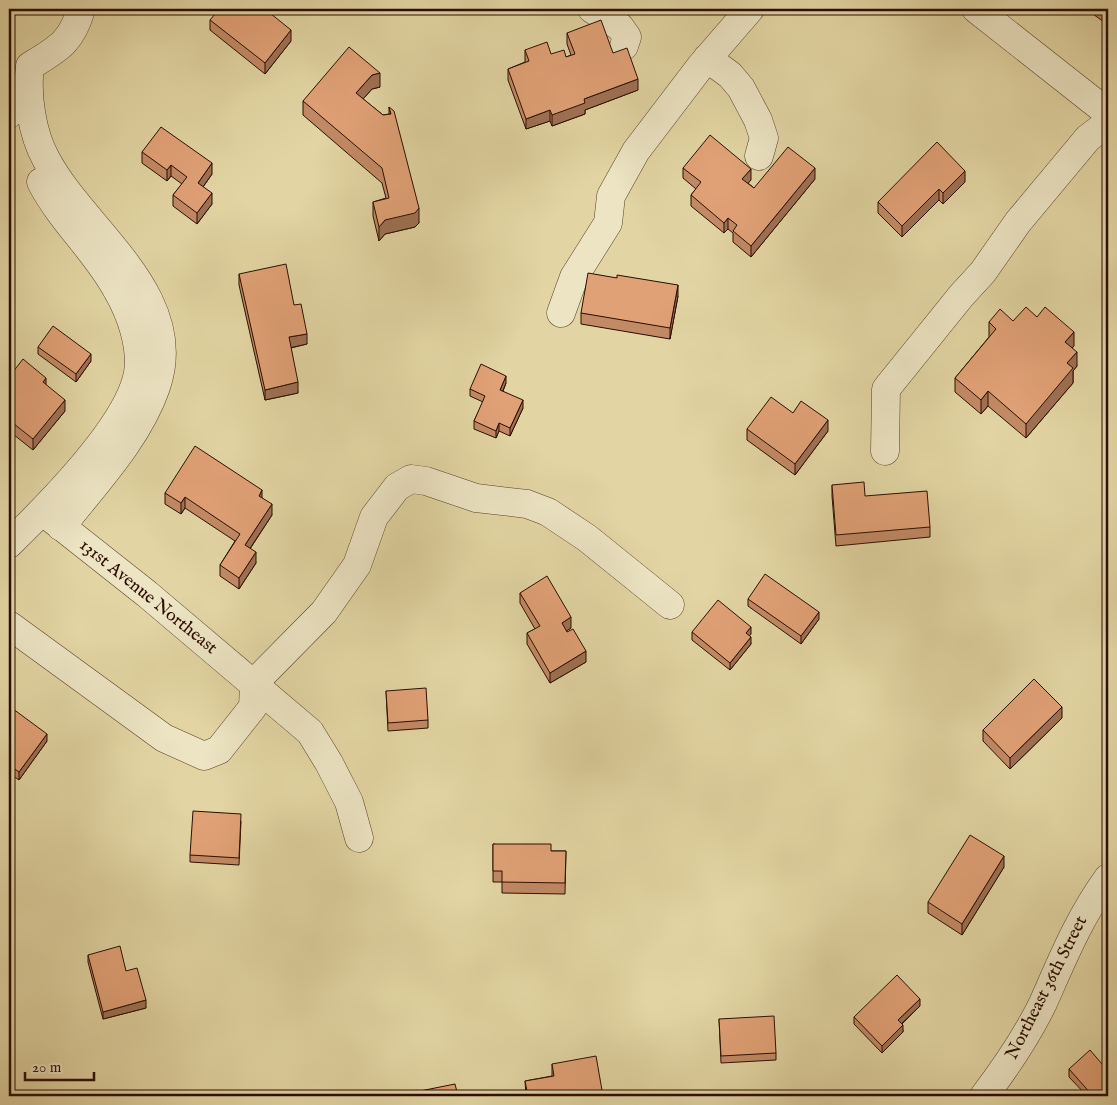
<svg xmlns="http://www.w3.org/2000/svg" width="1117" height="1105" viewBox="0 0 1117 1105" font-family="'IM FELL English',serif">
  <rect width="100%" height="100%" fill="#e2d5a3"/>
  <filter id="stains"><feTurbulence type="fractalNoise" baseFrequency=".004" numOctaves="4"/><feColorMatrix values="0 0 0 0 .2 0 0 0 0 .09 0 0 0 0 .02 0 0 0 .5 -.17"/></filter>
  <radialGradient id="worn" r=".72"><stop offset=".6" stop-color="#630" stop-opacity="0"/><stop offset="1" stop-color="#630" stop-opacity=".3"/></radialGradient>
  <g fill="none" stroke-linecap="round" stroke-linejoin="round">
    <defs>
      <path id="minor" d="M592 9 620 27 627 37 624 46
        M976 9 1108 113
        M707 58 730 75 741 88 758 120 764 138 759 156
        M9 114 15 105
        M561 313 574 277 608 223 611 196 636 151 700 67 750 9
        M885 451 886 389 961 296 983 272 1018 222 1088 138 1108 123
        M47 515 147 594 310 732 329 763 349 802 359 838
        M61 527C95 484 138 439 156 387 188 295 83 230 46 159 32 134 26 94 30 66 58 49 72 42 81 9
        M9 544C47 507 129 425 138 373 142 346 131 314 117 290 96 251 61 221 41 182
        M9 625 164 738 204 756 219 750 253 707 254 683 324 612 357 565 374 517 397 487 411 479 426 481 476 498 527 504 548 512 587 538 670 605
        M984 1096C1006 1067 1027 1036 1043 1003 1063 958 1079 918 1108 878"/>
    </defs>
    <use href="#minor" stroke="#583f29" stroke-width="29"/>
    <use href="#minor" stroke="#ece4c3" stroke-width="28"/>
  </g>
  <path fill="#c28a65" stroke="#2a0d00" d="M1086 9H1108V25Z
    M210 20 291 41 265 74 210 30Z
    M567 33 613 53 638 90 585 110V114L552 126 550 121 526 129 508 80V69L525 62V50L566 57 571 55 567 44Z
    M380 87 372 89 363 99 383 115 389 114V107L419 223 415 227 385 234 379 241 373 216V202L386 198 382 183 303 115V101Z
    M142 152 212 174 203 187 212 204 197 224 173 206V195L182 184 171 176 167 181 142 163Z
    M683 168 751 180 748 183 754 188 815 179 751 257 733 242V233L728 229 724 233 691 206V195L696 189 683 178Z
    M965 182 943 204 939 200 902 237 878 213V202Z
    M239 274 294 305 307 344 291 348 298 393 265 400 239 285Z
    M617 278 678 296 670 339 581 324V313Z
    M1037 317 1074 346 1072 348 1077 366 1073 371V383L1026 438 988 406 981 414 955 392V378L989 337V322L1013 321Z
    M38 347 91 361 76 382 38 354Z
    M9 377 46 385 65 411 33 450 9 431Z
    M506 383 503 391 523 408 510 436 499 431 496 438 474 429V421L483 402 470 396V389Z
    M747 429 828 431 795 475 747 440Z
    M832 485 930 527V537L836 546 832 496Z
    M165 493 262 498 272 515 250 549 256 563 239 589 220 576V565L235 541 185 508 181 514 165 504Z
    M520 593 571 628 566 631 586 662 550 683 527 644V633L535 629 520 603Z
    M748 599 819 619 801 644 748 606Z
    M692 632 751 634 749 635 751 644 730 670 692 640Z
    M386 691 428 720V728L388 731Z
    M9 706 47 741 19 780 9 773Z
    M1062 718 1010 769 983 741V730Z
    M241 821 239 865 190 862V855Z
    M493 844 551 851H566L565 894 502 893V882H493Z
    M1004 867 962 935 928 913V902Z
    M88 955 126 971 146 1008 103 1019 88 962Z
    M920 1006 902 1024 903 1032 882 1053 854 1024V1017Z
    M719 1019 776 1053V1060L721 1063Z
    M552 1064 603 1096H526L525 1081 552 1076Z
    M1069 1069 1108 1096H1087L1069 1077Z"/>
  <path fill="#9e7153" stroke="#2a0d00" d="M291 30V41L265 74V63Z
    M380 73V87L372 89 356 107V93L372 75Z
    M638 79V90L585 110V114L552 126V115L584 99Z
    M550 110V121L526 129V119Z
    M212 163V174L198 194V183Z
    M171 165V176L167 181V170Z
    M815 168V179L751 257V246Z
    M751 169V180L742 190V179Z
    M965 171V182L943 204V193Z
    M939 189V200L902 237V226Z
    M212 193V204L197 224V213Z
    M419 208V223L415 227 385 234 379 241V227L385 220Z
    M728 218V229L724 233V223Z
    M678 285V296L670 339V328Z
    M1074 332V346L1065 356V342Z
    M307 334V344L289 348V337Z
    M1077 352V366L1073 371V383L1026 438V424L1067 363Z
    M91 354V361L76 382V374Z
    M506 376V383L500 398V390Z
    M46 378V389L43 382Z
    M298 382V393L265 400V390Z
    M988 391V406L981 414V400Z
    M65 400V411L33 450V439Z
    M523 400V408L510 436V428Z
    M828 420V431L795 475V464Z
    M499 423V431L496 438V431Z
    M262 490V501L259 496Z
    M185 497V508L181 514V503Z
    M272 504V515L245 556V545Z
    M256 552V563L239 589V578Z
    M819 612V619L801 644V636Z
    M571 617V628L562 634V623Z
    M751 627V634L746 640V633Z
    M751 637V644L730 670V663Z
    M586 651V662L550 683V673Z
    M1062 707V718L1010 769V758Z
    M47 734V741L19 780V772Z
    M1004 856V867L962 935V924Z
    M920 999V1006L898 1027V1020Z
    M146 1000V1008L103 1019V1012Z
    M903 1025V1032L882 1053V1046Z"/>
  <path fill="#e1a176" stroke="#2a0d00" d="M219 9H265L291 30 265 63 210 20Z
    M1101 9H1108V14Z
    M601 20 613 53 627 48 638 79 584 99 585 103 552 115 550 110 526 119 508 69 529 61 525 50 547 42 551 54 564 50 566 57 575 54 567 33Z
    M349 47 380 73 372 75 356 93 383 115 391 114 389 107 394 111 419 208 415 213 385 220 379 227 373 202 389 198 382 168 303 101Z
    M161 127 212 163 198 183 212 193 197 213 173 195 187 177 171 165 167 170 142 152Z
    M710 135 751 169 742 179 754 188 788 147 815 168 751 246 733 231 737 225 728 218 724 223 691 195 701 182 683 168Z
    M937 142 965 171 943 193 939 189 902 226 878 202Z
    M286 264 294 305 301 304 307 334 289 337 298 382 265 390 239 274Z
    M588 273 617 278V275L678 285 670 328 581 313Z
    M1026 307 1037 317 1045 307 1074 332 1065 342 1077 352 1067 363 1073 368 1026 424 988 391 981 400 955 378 996 329 989 322 1000 309 1013 321Z
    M53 326 91 354 76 374 38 347Z
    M23 359 46 378 43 382 65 400 33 439 9 420V377Z
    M481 364 506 376 500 390 523 400 510 428 499 423 496 431 474 421 485 396 470 389Z
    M771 397 793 413 801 401 828 420 795 464 747 429Z
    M195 446 262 490 259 496 272 504 245 545 256 552 239 578 220 565 240 534 185 497 181 503 165 493Z
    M864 482 865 496 927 491 930 527 836 535 832 485Z
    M765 574 819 612 801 636 748 599Z
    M547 576 571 617 562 623 567 632 573 629 586 651 550 673 527 633 540 626 520 593Z
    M718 600 751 627 746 633 751 637 730 663 692 632Z
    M1034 679 1062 707 1010 758 983 730Z
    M426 688 428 720 388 723 386 691Z
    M9 706 47 734 19 772 9 765Z
    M193 811 241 814 239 858 190 855Z
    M970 835 1004 856 962 924 928 902Z
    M493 844H551V851H566L565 883 502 882V871H493Z
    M120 946 126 971 137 968 146 1000 103 1012 88 955Z
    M897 975 920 999 898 1020 903 1025 882 1046 854 1017Z
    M774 1016 776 1053 721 1056 719 1019Z
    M1090 1050 1108 1071V1096H1093L1069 1069Z
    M596 1056 603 1096H528L525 1081 554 1076 552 1064Z
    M455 1084 458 1096H395Z"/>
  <g text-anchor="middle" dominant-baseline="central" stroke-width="4" stroke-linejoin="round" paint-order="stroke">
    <g font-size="18" fill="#2a0d00" stroke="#ece4c3">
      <text transform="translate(148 597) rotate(39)">131st Avenue Northeast</text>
      <text transform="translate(1047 988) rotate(-63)">Northeast 36th Street</text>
    </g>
  </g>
  <rect width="1117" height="1105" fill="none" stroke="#e2d5a3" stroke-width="30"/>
  <rect x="10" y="10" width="1097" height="1085" fill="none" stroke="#2a0d00" stroke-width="2.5"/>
  <rect x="15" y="15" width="1087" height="1075" fill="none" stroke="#2a0d00"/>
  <path d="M25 1072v8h69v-8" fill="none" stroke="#2a0d00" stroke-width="2.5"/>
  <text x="32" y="1072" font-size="15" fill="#2a0d00" stroke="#ece4c3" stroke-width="4" paint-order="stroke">20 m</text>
  <rect width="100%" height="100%" filter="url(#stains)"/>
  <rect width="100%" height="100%" fill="url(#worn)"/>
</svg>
